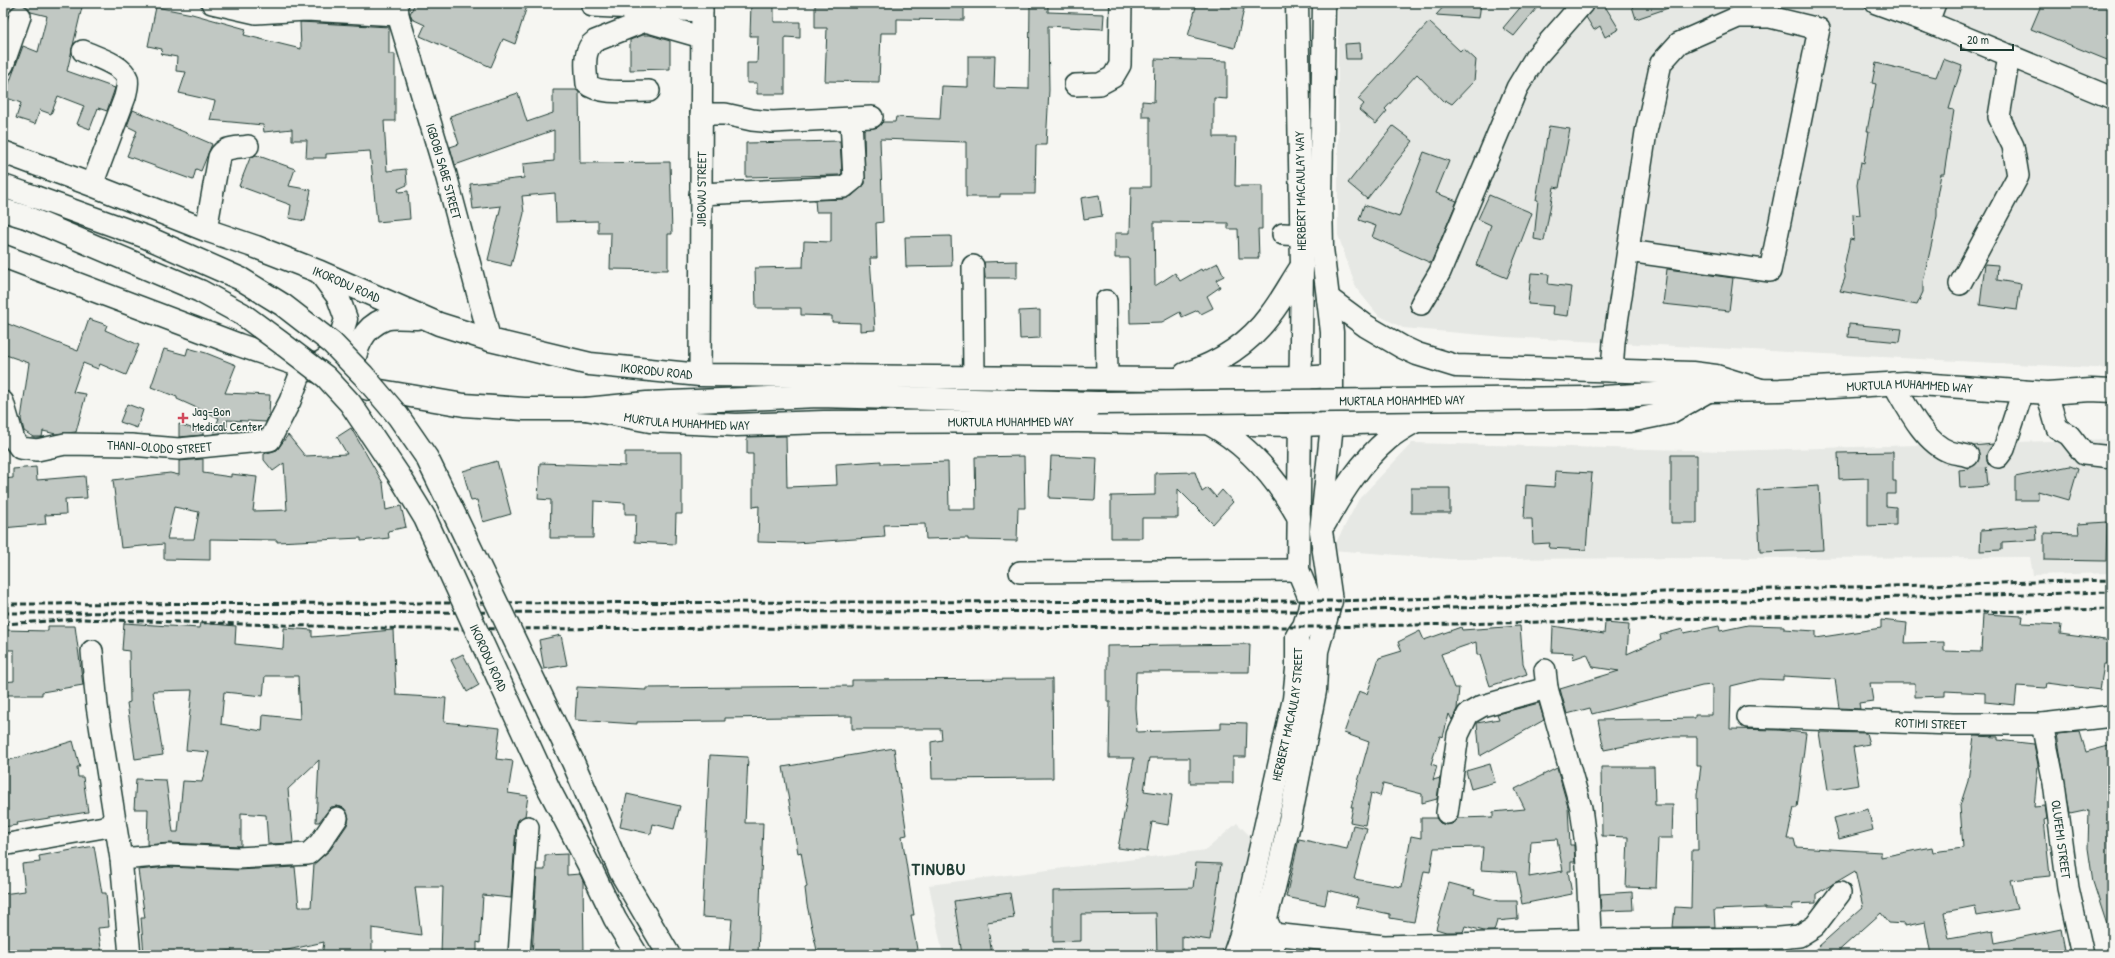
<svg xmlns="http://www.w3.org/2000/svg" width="2115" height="958" viewBox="0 0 2115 958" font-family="'Patrick Hand',sans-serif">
  <rect width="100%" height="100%" fill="#f6f6f2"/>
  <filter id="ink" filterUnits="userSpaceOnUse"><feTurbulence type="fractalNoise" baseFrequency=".025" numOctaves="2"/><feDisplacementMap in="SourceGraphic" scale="8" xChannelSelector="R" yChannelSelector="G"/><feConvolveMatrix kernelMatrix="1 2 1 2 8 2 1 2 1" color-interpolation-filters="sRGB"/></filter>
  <g filter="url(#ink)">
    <path fill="#e6e8e4" d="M1338 3H2112V369L1505 337 1403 328 1378 315 1356 288 1338 235Z
      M2112 439V573L2033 575 2030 557 1450 559 1332 550 1359 499 1412 443 1726 451Z
      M1237 823 1252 838 1242 930 1219 955H943L929 885 1206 850Z"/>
    <path fill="#c1c8c3" stroke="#1f3d34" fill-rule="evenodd" d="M17 3H83L67 71 115 88 107 111 98 108 90 129 77 124 84 106 58 96 51 114 40 110 35 124 16 118 21 103 4 97 23 46 38 52 47 16 31 12 24 5Z
      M415 3H528L515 44 503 39 491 67 420 36 425 25 412 19 410 14Z
      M751 3H774V22H800V38L785 37V94H757V83H747V63H757L758 36H750Z
      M815 3H964V20L897 19V33H881L879 82 825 81 827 28H815Z
      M1030 3H1048V12L1104 14 1103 29 1048 26 1049 90 1046 145H1036L1035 194H1000V197H966V142L880 139 883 222 876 223 877 258H870L875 330 860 331V323L832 322V316L801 315V308H756L755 268 803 267 804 241 831 242V212H816L815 200 845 199 852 196 865 184 864 129 878 127 883 122H895L896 117 940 119 942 86 968 87V56H995L994 88 1029 89Z
      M1197 3H1218L1244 9 1235 48 1188 36Z
      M1447 3H1481L1479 18 1436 15Z
      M1524 3H1541L1514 36 1503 28Z
      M1603 3 1619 29 1605 37 1600 26 1594 30 1586 17 1593 8Z
      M1631 3H1677V5L1636 19Z
      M2042 3H2112V62L2031 29Z
      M156 7 192 14 246 29 244 35 301 49 300 22 389 27V54H395V121H384L387 171 406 169 407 185 398 189 399 192 408 191 410 219 377 222 370 151 326 154V158H306L307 140H292V129L264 132 263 125 210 120 215 101 179 93 186 72 176 71 177 57 161 54 162 49 148 46Z
      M1429 22 1460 51 1463 48 1476 60 1474 81 1452 104 1445 100 1444 102 1417 74 1385 109 1387 111 1376 124 1359 110 1364 104 1358 99Z
      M643 35H650L670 41V69L630 70V40Z
      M1360 43 1361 59H1346L1345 44Z
      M1155 59 1227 61V99L1214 98V137H1236L1235 186H1262V229H1258L1259 258H1239L1238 229H1228V223L1154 222 1155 286 1175 273 1180 281 1201 269 1202 271 1218 263 1224 276 1216 280 1220 287 1207 296 1213 308 1201 314 1198 310 1182 317 1180 312 1162 322 1130 323 1129 258H1115V233H1130L1131 187H1150V117H1142V101L1154 102Z
      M1943 59 1962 66 1949 109 1954 110 1944 174H1941L1937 196V216L1932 242 1923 282V292L1917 305 1840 291 1845 278 1844 267 1850 239 1854 240 1853 214 1860 215 1857 185 1861 162 1864 163 1869 131H1867L1876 84 1872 83 1876 63 1936 77Z
      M553 90H576L579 92 580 163 670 162 672 234H668V270L610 269 611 233H598V221L556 222 555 193 522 196 524 213 511 266 488 260 501 206 473 209 470 184 524 178 523 164 554 161V130L455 165 450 147 459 144 450 116 518 93 527 122 553 113Z
      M133 110 212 144 201 171 196 169 193 180 127 156 137 131 127 126Z
      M1393 126 1413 141 1367 199 1348 183Z
      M1549 126 1570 129 1559 188 1554 187 1544 241 1534 239 1538 200H1536Z
      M840 141 842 173 840 175 746 177V143Z
      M1424 152 1449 161 1436 193 1457 201 1431 263 1372 237 1376 226 1359 220 1364 205 1399 217Z
      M256 155 295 169 289 186 311 190 305 221 289 218 291 205 239 186 250 158Z
      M1099 195 1102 216 1084 219 1081 198Z
      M1489 195 1532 213 1507 278 1476 265 1491 225 1478 219Z
      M951 236 952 266 906 267 905 237Z
      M1017 261V278H985L984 262Z
      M1985 264 1998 265 1997 280 2021 284 2017 310 1980 305Z
      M1667 269 1733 278 1729 311 1663 304Z
      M1531 273 1549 274 1548 284 1572 287 1568 316 1552 314 1553 306 1528 304Z
      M1040 310V338L1020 339 1019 311Z
      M89 319 107 325 105 330 139 345 126 375 100 364 98 369 83 363 73 392 86 394 76 432 56 434 43 431 42 437H33L24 431 21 419 29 363 3 354V322L78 351Z
      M1849 324 1902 329 1900 342 1848 337Z
      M188 348 206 353 236 365 225 393 270 395 269 415 266 422 227 420V432L213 434 219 418 177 399V397L151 387 164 349 186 355Z
      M127 404 143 410 137 428 120 422Z
      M179 424 203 432V435L179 437Z
      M351 428 383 483 386 510 401 506 406 527 388 531 389 538 361 541V538L277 542V540L210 539V560L164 559V544L121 548 113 480 170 473 179 475V461L203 459V473L231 477V474L257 477 253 511 287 510 284 463 273 471 264 460V454L277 450 288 435 305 456 347 454 337 437ZM174 507 199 512 194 539H167Z
      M786 436 787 487 837 485 836 464 881 461V464L948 462 949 509H976L975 457 1024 456 1025 508H1018L1017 541 968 540V538L926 539 925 524 884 525 885 537 795 543 758 542 759 506 753 507V454H747V437Z
      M1993 444 1986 456 1988 463 1986 464 1988 486 1960 488 1959 470 1969 469 1979 460 1980 453 1974 446Z
      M625 452H682V514H676L675 544 635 542 636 514H625V503L594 501 593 538H550L551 500 538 499 540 463 625 466Z
      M1893 452V481H1896V494H1886V506L1896 507V525L1868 526V478L1839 479 1838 453Z
      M1671 455H1697V523H1671Z
      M1051 456 1097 458 1095 500 1049 498Z
      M497 461 511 514 483 522 477 500 471 501 463 471Z
      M2070 466 2078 469 2069 500 2038 491V500H2015V477Z
      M36 467 37 480 85 476 87 498 65 499 66 514 45 515 46 524 3 528V479L13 478V469Z
      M1555 471 1592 473 1586 550 1549 548 1550 543 1533 544 1532 519H1524L1526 485 1554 487Z
      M1195 472 1202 492 1208 488 1216 497 1222 490 1233 502 1213 524 1178 489V518H1142V538H1111V496L1155 495V473Z
      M1819 486 1823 550 1760 552 1757 490Z
      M1411 488H1450V513H1411Z
      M2107 522 2106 561 2044 560V533L2079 534 2078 524Z
      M2036 526 2037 540 2002 542V550L1980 551 1981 530Z
      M1983 614 2023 616 2022 623 2061 625 2060 634 2112 641V664H2104L2100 690 2047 683 2046 688 2017 686 2015 705 1985 702V693L1945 691V696L1915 697V683H1870L1873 701 1859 703 1860 709 1839 708 1835 679 1783 676V680L1760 679 1731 686 1730 729 1778 730 1806 733 1797 808H1794L1787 839H1794L1796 847 1881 852V857L1932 847 1933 852 1963 848 1960 806 1968 781 1974 736 1998 737V740L2034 744 2038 765 2034 807 2045 806 2047 819 2044 820 2050 876 2010 880 2017 909 1977 916 1975 906 1944 912 1949 939 1993 931 1995 943 2061 929 2066 955H1931L1925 922 1905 926V924L1889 923 1881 913 1834 955H1809L1863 907 1855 871 1816 894V903L1793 904 1792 910 1765 909V908L1714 910 1715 927H1673L1675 907 1691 908 1692 850H1698L1697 795 1701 766H1697V737H1671L1604 750 1598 720 1695 718V715H1712V685L1702 686 1592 714 1590 708 1567 714 1560 689 1619 671 1593 667 1587 654 1573 659 1574 653 1552 652 1553 626 1604 634 1605 623 1629 625 1627 654 1661 639 1660 635 1683 629 1684 633 1719 626 1720 631 1748 625 1784 626V629L1816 631V638L1881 628V620L1907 623 1905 643 1944 642V651L1981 652Z
      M124 623 199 628 200 623 236 626 235 644 283 649 284 628 312 630V637L393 630 396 695 446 698 444 722 500 728 496 759 513 761 508 793 528 796 525 816 518 820 516 826 511 898 483 895 480 943 477 942V955H441L443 887H415L421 935 372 928V955H322L324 942 265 955H258L257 950 232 955V950L201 955H144L141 918H145L138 870 168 867 238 870 295 867 299 907H311L314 864 330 850 347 825 349 818 344 808 337 806 331 807 319 822H316L319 760 288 789 293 843 268 844 266 815 241 813V846L169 843 147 845 148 809H134L136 779 166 780 173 832H178L183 781 202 782 209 752 186 750 192 690 153 691 163 755 135 759 127 703 130 702 129 651 122 650ZM265 676H298L300 719 263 715 262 731 221 724 224 692 263 696Z
      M48 626H75L83 685 42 692V695H3V682L14 681V650H5V630L48 631Z
      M1520 626 1523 663 1527 674 1490 686 1480 655H1477L1476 642 1441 654 1454 688H1459L1457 709 1452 720 1449 714 1443 737 1440 736 1431 764 1437 766 1433 780 1440 778 1437 799 1422 803V794L1383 784 1380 796 1371 793 1365 825 1350 822 1353 807H1351L1369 742 1344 733 1359 691 1367 694 1379 658 1402 651 1398 642 1420 631 1424 640 1461 627 1462 630Z
      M561 635 567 665 544 669 539 640Z
      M1250 644 1249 672H1136L1135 708 1137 732 1221 729V722L1247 723 1246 757H1233V783H1190V758H1149L1144 791 1172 795 1168 825 1152 822 1147 852 1118 848 1134 758H1109L1110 702H1107V646Z
      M463 654 479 685 467 692 451 660Z
      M1052 679 1053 778 932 779 931 742 942 740 941 729H852V716L725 718V721L637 722V724L575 720 577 687 646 690V688L852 686V680Z
      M1539 703 1544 720 1480 756 1477 723 1499 719 1497 714Z
      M1819 732 1866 733 1869 744 1853 747 1859 785 1828 790Z
      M2080 732 2086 752 2112 745V931H2109L2093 882 2088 848 2089 810 2070 814 2057 734Z
      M73 741 80 767H77L78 777H83L88 812 17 823 18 825 3 827V762Z
      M894 748 907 835 902 836 914 915H911L918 955H818L807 905 805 888 807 887 801 852 798 853 783 767Z
      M710 755 748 757 745 823H763L758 955H729L732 919 702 917Z
      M1490 764 1495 782 1471 789 1466 771Z
      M1601 767H1654L1655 805H1673L1672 838H1658L1656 888 1626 887 1628 837 1602 836Z
      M1557 768 1568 807 1570 845H1574V847L1575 862H1571V871H1568L1572 894 1522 904 1516 872 1481 870 1483 847 1434 848 1430 872 1424 871 1414 922 1390 918V914L1356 907 1358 898 1328 890 1325 905 1286 897 1299 839 1347 849 1353 825 1367 828 1354 879 1402 887 1411 836 1421 838V818H1436L1440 823 1446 825 1452 824 1458 818 1493 817V812L1525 809 1515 789ZM1557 839 1563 871 1529 877 1531 841Z
      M627 794 680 806 674 829 653 824 651 834 620 827Z
      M1868 809 1873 830 1839 839 1834 818Z
      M94 846 102 893H106L109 927 98 928 102 955H3V894L25 891 22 864 40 862 39 856Z
      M567 854V875L580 874 583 881 584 955H532L537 870H545V855Z
      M1196 863 1221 864 1210 940 1182 936V955H1157L1156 913 1081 914V941L1053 942V891L1193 888Z
      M1449 883 1475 890 1474 894 1499 901H1517L1518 919 1497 921 1494 931H1484L1465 926 1463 932H1446L1436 929Z
      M1632 892 1633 910 1601 911 1600 894Z
      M1010 893 1014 918 987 922 992 955H962L954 901Z"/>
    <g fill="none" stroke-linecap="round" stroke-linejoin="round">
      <path stroke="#cbd1cc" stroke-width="21" stroke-dasharray="21 10" stroke-linecap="butt" d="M1968 456 1998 457"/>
      <defs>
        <g id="minor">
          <path d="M212 3 256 13 306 10 398 15"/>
          <path id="s1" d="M397 3 398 15 446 175 490 340"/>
          <path d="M1876 3 1928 22 2112 98"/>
          <path d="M592 6 702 11"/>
          <path d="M1928 22 1935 3"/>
          <path d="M83 51C95 57 122 64 127 78 129 84 126 91 125 97L92 185"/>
          <path d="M3 65 20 16"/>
          <path d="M1075 85 1100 84 1113 77 1120 65 1121 3"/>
          <path d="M649 91C632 91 599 95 587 84 586 69 582 50 595 41L645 21 701 37"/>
          <path d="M701 114H725L752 120 772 122 872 117"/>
          <path d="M700 194 844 187 854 179 851 119"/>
          <path d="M206 230 219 157C224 146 237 148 248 146"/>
          <path d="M1283 234 1301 235"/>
          <path d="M973 266 974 377"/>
          <path d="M1960 284 2018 176 2013 146 1999 117 2009 55"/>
          <path d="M1106 301 1107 378"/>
          <path d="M1421 304 1440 272 1517 88 1535 58 1583 3"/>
          <path d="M1612 371 1614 342 1646 132 1661 63 1679 43 1738 17H1770L1819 29 1770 271 1628 251"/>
          <path id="s2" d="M700 375 702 3"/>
          <path d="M1893 383C1906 405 1924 443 1950 452 1956 454 1962 454 1968 456"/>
          <path d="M2047 393 2057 428 2069 435 2084 454 2112 457"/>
          <path id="s3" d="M3 402 14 440 20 448 37 450 65 444 131 445 179 449 270 440 290 401 303 367"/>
          <path d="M1998 457 2004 449 2023 391"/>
          <path d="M1020 572 1298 570"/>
          <path d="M92 651 97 706 121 859 130 955"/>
          <path d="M1545 670 1547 688 1581 808 1586 846 1591 955"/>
          <path id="s4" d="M1748 717 1953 724H2042L2112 716"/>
          <path id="s5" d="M2042 724 2054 783 2068 888 2083 955"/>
          <path d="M1447 813 1458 735 1468 714 1482 706 1547 688"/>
          <path d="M3 845 115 825"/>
          <path d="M121 859 168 855 237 858 308 854 320 843 337 818"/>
          <path d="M1266 919 1273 934 1384 946 1592 940 1779 938 1799 936 1815 926 1840 893"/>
          <path d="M1273 934 1274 955"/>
          <path d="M519 955 528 827"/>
        </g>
        <g id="major">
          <path id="s6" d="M3 152 92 185 206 230 256 247 320 272 439 324 490 340 590 364 700 375 1170 379 1300 378 1332 376"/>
          <path d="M3 256 239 345 369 389 464 405 524 409H586L647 403 819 396 1097 403"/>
          <path d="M299 364H319L336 352 346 319 338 297 320 273"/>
          <path d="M1185 374C1219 363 1248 345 1270 315 1282 300 1291 282 1302 266"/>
          <path d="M358 379 352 370C356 348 362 328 385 319 393 316 407 318 417 318"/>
          <path id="s7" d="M1585 398 1708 391 1780 390 1905 383 2047 393 2091 390 2112 391"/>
          <path id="s8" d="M586 409 650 421 736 425 824 422 1078 421 1299 425 1416 421H1630L1669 413 1708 391"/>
        </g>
        <g id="highway">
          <path d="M3 186 35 197"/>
          <path d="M3 210 26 217"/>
          <path d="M1328 298 1366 326 1402 347 1417 354 1456 366 1692 373 1716 376 1761 390"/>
          <path d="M1208 423C1247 444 1277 479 1299 518"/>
          <path d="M1325 523C1342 492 1361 462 1388 439 1396 432 1407 426 1416 421"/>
          <path id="s9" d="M1234 955 1241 935 1294 699 1297 669V636L1304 626 1309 610 1311 601 1298 570 1302 266 1297 3"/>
          <path d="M1256 955 1274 888 1290 820 1315 691 1317 651 1331 601 1321 531 1332 424V332L1322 248 1321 201 1324 3"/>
        </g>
      </defs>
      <use href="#minor" stroke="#1f3d34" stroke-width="24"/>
      <use href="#major" stroke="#1f3d34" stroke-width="25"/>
      <use href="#highway" stroke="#1f3d34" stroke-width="25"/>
      <use href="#minor" stroke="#f6f6f2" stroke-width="21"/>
      <use href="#major" stroke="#f6f6f2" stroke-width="22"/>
      <use href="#highway" stroke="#f6f6f2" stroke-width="22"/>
      <path stroke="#1f3d34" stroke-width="3" stroke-dasharray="6 3" stroke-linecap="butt" d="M3 604 1331 601 2112 580
        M3 613 1329 611 2112 592
        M3 624 80 619 411 629 1325 627 2112 609"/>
      <defs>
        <g id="major-bridge">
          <path id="s10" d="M1097 403 1585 398"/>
        </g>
        <g id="highway-bridge">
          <path d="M35 197 146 237 241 279 283 305 332 343 363 375 398 416 427 458 449 503 573 762 621 873 669 955"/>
          <path id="s11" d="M26 217 200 291 242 314 280 342 326 377 350 403 400 477 425 518 549 789 592 871 615 919 637 955"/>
        </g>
      </defs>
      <use href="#major-bridge" stroke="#1f3d34" stroke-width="25" stroke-linecap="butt"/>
      <use href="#highway-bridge" stroke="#1f3d34" stroke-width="25" stroke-linecap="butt"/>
      <use href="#major-bridge" stroke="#f6f6f2" stroke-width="22"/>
      <use href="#highway-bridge" stroke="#f6f6f2" stroke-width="22"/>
    </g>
  </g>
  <path fill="#d1495b" stroke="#f6f6f2" stroke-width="1.5" d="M181 412h4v4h4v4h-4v4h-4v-4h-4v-4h4z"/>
  <g text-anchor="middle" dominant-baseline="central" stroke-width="3" stroke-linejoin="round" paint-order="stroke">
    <g font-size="13" fill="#1f3d34" stroke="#f6f6f2">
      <text stroke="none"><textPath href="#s1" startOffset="175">IGBOBI SABE STREET</textPath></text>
      <text stroke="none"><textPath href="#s2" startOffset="186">JIBOWU STREET</textPath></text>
      <text transform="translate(1300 191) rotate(-91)">HERBERT MACAULAY WAY</text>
      <text stroke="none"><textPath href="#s6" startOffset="368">IKORODU ROAD</textPath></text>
      <text stroke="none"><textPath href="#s6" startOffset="692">IKORODU ROAD</textPath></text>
      <text stroke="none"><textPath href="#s7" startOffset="325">MURTULA MUHAMMED WAY</textPath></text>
      <text stroke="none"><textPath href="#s10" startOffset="305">MURTALA MOHAMMED WAY</textPath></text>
      <text stroke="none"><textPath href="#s8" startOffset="102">MURTULA MUHAMMED WAY</textPath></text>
      <text stroke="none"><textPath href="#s8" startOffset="426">MURTULA MUHAMMED WAY</textPath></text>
      <text stroke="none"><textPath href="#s3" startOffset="190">THANI-OLODO STREET</textPath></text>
      <text stroke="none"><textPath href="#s11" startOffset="668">IKORODU ROAD</textPath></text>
      <text stroke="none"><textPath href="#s9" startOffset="247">HERBERT MACAULAY STREET</textPath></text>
      <text stroke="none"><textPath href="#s4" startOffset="183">ROTIMI STREET</textPath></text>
      <text stroke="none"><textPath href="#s5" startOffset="117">OLUFEMI STREET</textPath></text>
    </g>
    <g font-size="13" fill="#1f3d34" stroke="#f6f6f2" text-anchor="start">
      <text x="192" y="411">Jag-Bon<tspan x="192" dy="15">Medical Center</tspan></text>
    </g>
    <g font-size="17" font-weight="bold" letter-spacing="1" fill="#1f3d34" stroke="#f6f6f2">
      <text x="939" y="868">TINUBU</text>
    </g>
  </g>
  <rect width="2115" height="958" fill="none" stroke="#f6f6f2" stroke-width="16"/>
  <rect x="8" y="8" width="2099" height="942" fill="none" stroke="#1f3d34" stroke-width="1.5" filter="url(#ink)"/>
  <path d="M1961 44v6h52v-6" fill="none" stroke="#1f3d34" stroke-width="2"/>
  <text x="1967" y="44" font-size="12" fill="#1f3d34" stroke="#f6f6f2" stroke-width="3" paint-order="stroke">20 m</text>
</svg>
